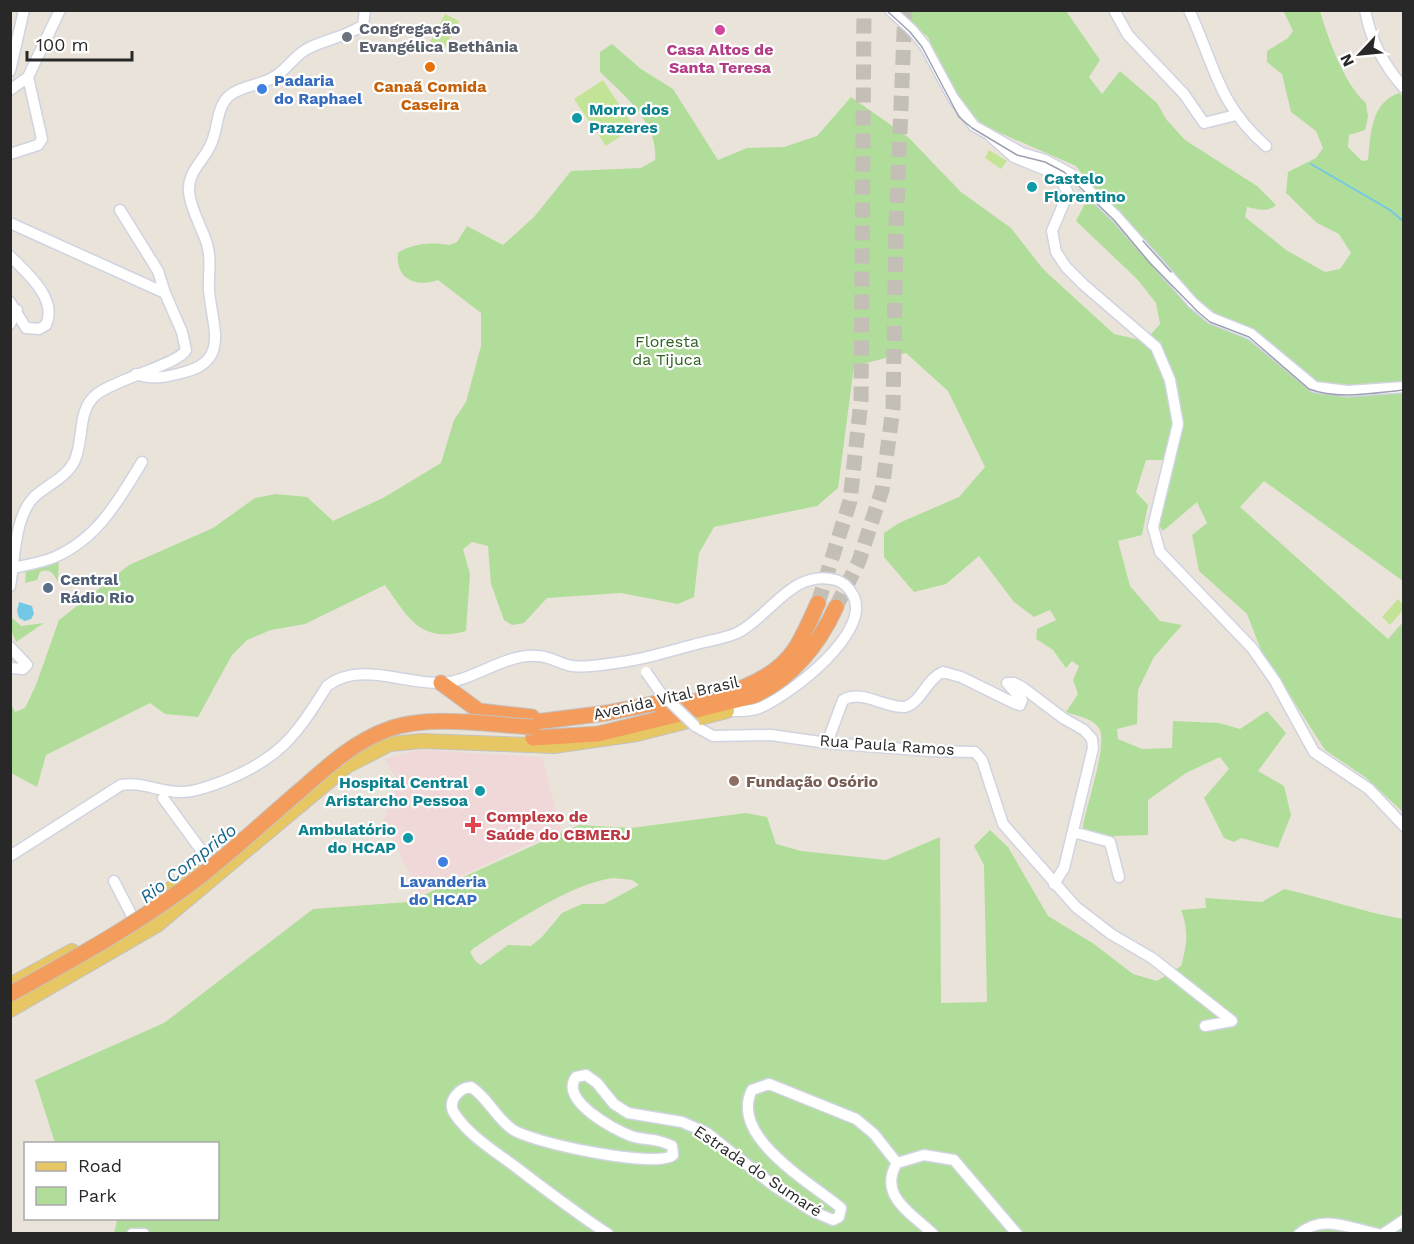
<svg xmlns="http://www.w3.org/2000/svg" width="1414" height="1244" viewBox="0 0 1414 1244" font-family="'Work Sans',sans-serif">
  <rect width="100%" height="100%" fill="#eae3da"/>
  <path fill="#f0d8d9" d="M419 750 542 757 561 830 420 894 383 821 398 781 384 759Z"/>
  <path fill="#b1dd9a" fill-rule="evenodd" d="M895 11H1066L1100 60 1089 77 1102 94 1120 71 1157 103 1166 119 1185 140 1257 186 1276 205C1267 213 1258 209 1247 207L1245 217 1286 250 1325 272 1340 269 1351 253 1339 234 1317 223 1286 193 1288 172 1316 158 1323 148 1316 131 1291 112 1282 74 1267 62V51L1288 38 1293 31 1284 12 1277 11H1320C1328 38 1344 84 1366 103L1368 117 1365 130 1349 135 1348 147 1362 161 1368 160C1371 135 1370 103 1399 93L1403 96V581L1264 481 1240 507 1388 639 1403 622V812L1365 777 1325 750 1261 650 1247 614 1199 571 1192 535 1207 523 1197 502 1163 531 1154 519 1166 460H1146L1136 492 1148 505 1142 535 1118 541 1130 586 1160 621 1182 625 1154 657 1138 690 1137 724 1117 729 1118 739 1142 749 1172 748 1173 721 1219 723 1240 729 1267 711 1286 733 1258 771 1284 786 1291 815 1278 848 1241 838 1234 842 1224 838 1204 798 1229 769 1220 757 1186 773 1148 800V835L1114 836 1111 841 1082 833C1084 809 1109 745 1099 728 1092 718 1077 716 1066 712L1078 694 1073 680 1079 666 1072 661 1066 668 1053 650 1036 639 1037 629 1056 620 1050 610 1034 617 1014 602 979 556 946 584 914 592 884 557V533L899 523 959 497 985 467 948 391 906 353 854 366 838 488 817 506 714 527 699 553 694 597 678 604 621 593 547 598 524 623 512 625 504 620 491 584 488 546 472 542 463 549 470 574 466 631C420 644 408 617 385 585L305 624 271 630 247 640 232 655 198 717 165 714 150 703 46 755 37 787 11 773 10 702 15 712 25 708 36 685 59 620 129 565 213 528 255 498 276 494 307 497 333 521 383 498 441 463 454 420 466 402 481 346V313L438 280C417 288 395 279 398 253 412 243 433 242 449 245L457 242 467 226 503 245 534 217 571 171 641 168 655 160C659 124 624 95 600 72V52L612 44 641 69 673 89 718 160 747 148 784 147 817 136 851 97 908 137 961 192 1011 228 1043 269 1114 334 1145 341 1160 324 1156 303 1137 279 1076 221 1093 188 1076 166 982 125 952 91 928 37Z
    M59 559 58 582C54 575 51 567 40 572L37 580 25 583 26 570Z
    M10 616 21 626 44 623 16 642 11 630Z
    M746 813 767 817 776 844 801 851 886 860 940 837 941 1003 987 1002 984 865 974 846 990 830 1008 847 1048 916 1094 944 1133 974 1157 981 1181 966C1187 945 1189 931 1181 910L1206 908 1205 898 1262 902 1284 889C1324 898 1363 912 1403 919V1233H114L117 1221 115 1219 218 1218V1144L55 1143 35 1080 164 1023 313 909 408 902 579 825 631 828ZM614 878 632 880 639 885 604 904H582L562 913 542 937 531 946 508 945 481 965 476 962 470 952 474 948C509 925 574 882 614 878Z"/>
  <path fill="#c3e496" d="M445 14 459 21 444 49 430 42Z
    M603 80 634 127 606 146 574 99Z
    M989 150 1007 161 1001 169 985 158Z
    M1398 599 1403 604V610L1390 625 1382 617Z"/>
  <path fill="#73c8e6" d="M19 602 32 606 34 614 31 619 25 621 19 618 17 611Z"/>
  <g fill="none" stroke-linecap="round" stroke-linejoin="round">
    <path stroke="#73c8e6" stroke-width="2" d="M1311 164 1390 210 1404 222"/>
    <path stroke="#c3beb6" stroke-width="15" stroke-dasharray="15 8" stroke-linecap="butt" d="M818 603 850 501 861 401 864 10
      M836 607 859 561 882 490 893 408 896 228 905 10"/>
    <defs>
      <path id="minor" d="M890 10 913 31 925 46 953 98 974 126 1022 153 1045 160 1071 174 1116 216 1193 303 1211 318 1251 334 1315 387 1348 391 1404 387
        M1114 10 1128 35 1184 94 1204 123 1236 115
        M1189 10C1215 65 1217 103 1266 146
        M1365 10C1371 41 1383 64 1404 88
        M10 71 24 10
        M10 90 28 77 60 10
        M987 133 1014 157 1058 175 1068 193 1052 231 1056 252 1066 267 1084 285 1156 347 1170 380 1178 424 1153 527 1160 552 1252 648 1275 681 1314 752 1369 789 1404 826
        M10 154 38 145 42 139 28 77
        M120 210 158 271 165 293
        M10 223 165 293 182 332 186 350C179 364 116 379 97 394 76 410 85 440 74 462 65 479 46 485 33 498 14 519 15 560 10 586
        M10 256C27 273 58 299 46 325L39 329 26 328 10 302
        M10 324 17 310
        M136 374C153 380 167 377 185 372 231 360 211 324 209 289 208 274 212 260 207 244 202 227 191 211 189 192 187 172 204 161 211 144 218 130 216 109 228 97 241 85 260 86 274 77 287 70 295 54 309 48 327 39 346 37 363 25L365 10
        M10 569C25 565 41 563 55 557 98 538 119 500 142 462
        M10 647 27 665 23 669 10 668
        M695 726 713 736 771 735 827 743 931 751 975 752 982 760 1003 824 1076 907 1111 934 1152 958 1232 1021 1205 1026
        M827 743 843 700C862 689 884 708 905 707 922 702 926 679 943 672L961 677 1016 704 1020 705 1022 700 1007 683H1014L1022 687 1063 718 1084 730 1092 739 1093 748 1064 868 1054 884
        M163 798 209 861
        M1073 832 1110 842 1119 877
        M10 856 121 785C140 781 160 792 180 792 195 792 210 786 224 781 279 759 297 735 327 686 359 661 404 684 441 683 472 682 505 653 537 656 550 656 560 664 572 666 587 668 607 664 622 662 646 659 669 651 693 645 707 641 723 639 737 633 771 616 792 568 836 580 844 582 849 588 853 595 873 632 789 696 759 708 749 712 738 711 727 711
        M114 881 132 916
        M897 1163 924 1155 954 1160 1017 1234
        M132 1234H144
        M608 1234C576 1213 547 1191 517 1168 496 1152 469 1136 454 1113 447 1101 459 1088 471 1087 488 1098 496 1118 512 1129 531 1143 658 1169 673 1155L672 1146C655 1137 646 1141 631 1136 613 1129 559 1100 576 1077L586 1075 597 1083 614 1104 628 1113 682 1122 707 1133 774 1186 812 1211 833 1220 839 1217 841 1208C813 1184 728 1137 752 1090L769 1084 856 1119 874 1134 897 1163C877 1196 913 1214 933 1234
        M1299 1234C1323 1213 1351 1229 1378 1234
        M1383 1234 1404 1220"/>
      <path id="major" d="M160 897 195 871
        M10 985 72 951
        M10 1010 157 925 347 766 390 744 422 741 554 746 637 734 727 711"/>
      <path id="highway" d="M441 683 479 711 532 717
        M662 709C706 698 767 691 795 649 804 635 811 618 818 603
        M519 724 607 713 671 700
        M533 738 598 734 753 696C792 678 818 646 836 607"/>
    </defs>
    <use href="#minor" stroke="#d0d3e0" stroke-width="13"/>
    <use href="#major" stroke="#c3c3c3" stroke-width="16"/>
    <use href="#highway" stroke="#c3c3c3" stroke-width="17"/>
    <use href="#minor" stroke="#fff" stroke-width="10"/>
    <use href="#major" stroke="#e6c763" stroke-width="14"/>
    <use href="#highway" stroke="#f39c5c" stroke-width="15"/>
    <path stroke="#9ea1b1" stroke-width="1.5" d="M886 10 910 32 922 47 959 117 972 128 1017 155 1045 162 1064 172 1114 220 1149 262 1198 312 1210 322 1249 337 1309 389C1338 400 1373 393 1404 390
      M1143 241 1171 272"/>
    <defs>
      <path id="minor-bridge" d="M646 672 660 692 695 726"/>
      <path id="highway-bridge" d="M10 994C77 957 143 921 203 874 237 847 270 816 303 788 329 765 355 741 389 729 430 714 490 725 533 727"/>
    </defs>
    <use href="#minor-bridge" stroke="#d0d3e0" stroke-width="13" stroke-linecap="butt"/>
    <use href="#highway-bridge" stroke="#c3c3c3" stroke-width="17" stroke-linecap="butt"/>
    <use href="#minor-bridge" stroke="#fff" stroke-width="10"/>
    <use href="#highway-bridge" stroke="#f39c5c" stroke-width="15"/>
  </g>
  <circle fill="#d1479c" stroke="#fff" stroke-width="2" cx="720" cy="30" r="6"/>
  <circle fill="#6b7280" stroke="#fff" stroke-width="2" cx="347" cy="37" r="6"/>
  <circle fill="#e8710a" stroke="#fff" stroke-width="2" cx="430" cy="67" r="6"/>
  <g fill="#3f7fe0" stroke="#fff" stroke-width="2">
    <circle cx="262" cy="89" r="6"/>
    <circle cx="443" cy="862" r="6"/>
  </g>
  <g fill="#0f9aa8" stroke="#fff" stroke-width="2">
    <circle cx="577" cy="118" r="6"/>
    <circle cx="1032" cy="187" r="6"/>
    <circle cx="480" cy="791" r="6"/>
    <circle cx="408" cy="838" r="6"/>
  </g>
  <circle fill="#5c6f8a" stroke="#fff" stroke-width="2" cx="48" cy="588" r="6"/>
  <circle fill="#8d6e63" stroke="#fff" stroke-width="2" cx="734" cy="781" r="6"/>
  <path fill="#e0444e" stroke="#fff" stroke-width="2" d="M470 816h6v6h6v6h-6v6h-6v-6h-6v-6h6z"/>
  <g text-anchor="middle" dominant-baseline="central" stroke-width="4.5" stroke-linejoin="round" paint-order="stroke">
    <g font-size="16" font-weight="bold" fill="#5b616d" stroke="#fff" text-anchor="start">
      <text x="359" y="28">Congregação<tspan x="359" dy="18">Evangélica Bethânia</tspan></text>
    </g>
    <g font-size="16" font-weight="bold" fill="#b23c85" stroke="#fff">
      <text x="720" y="49">Casa Altos de<tspan x="720" dy="18">Santa Teresa</tspan></text>
    </g>
    <g font-size="16" font-weight="bold" fill="#366cbe" stroke="#fff" text-anchor="start">
      <text x="274" y="80">Padaria<tspan x="274" dy="18">do Raphael</tspan></text>
      <text x="443" y="881" text-anchor="middle">Lavanderia<tspan x="443" dy="18">do HCAP</tspan></text>
    </g>
    <g font-size="16" font-weight="bold" fill="#c56008" stroke="#fff">
      <text x="430" y="86">Canaã Comida<tspan x="430" dy="18">Caseira</tspan></text>
    </g>
    <g font-size="16" font-weight="bold" fill="#0d838f" stroke="#fff" text-anchor="start">
      <text x="589" y="109">Morro dos<tspan x="589" dy="18">Prazeres</tspan></text>
      <text x="1044" y="178">Castelo<tspan x="1044" dy="18">Florentino</tspan></text>
      <text x="468" y="782" text-anchor="end">Hospital Central<tspan x="468" dy="18">Aristarcho Pessoa</tspan></text>
      <text x="396" y="829" text-anchor="end">Ambulatório<tspan x="396" dy="18">do HCAP</tspan></text>
    </g>
    <g font-size="16" fill="#2c5f1e" stroke="#fff">
      <text x="667" y="341">Floresta<tspan x="667" dy="18">da Tijuca</tspan></text>
    </g>
    <g font-size="16" font-weight="bold" fill="#4e5e75" stroke="#fff" text-anchor="start">
      <text x="60" y="579">Central<tspan x="60" dy="18">Rádio Rio</tspan></text>
    </g>
    <g font-size="16" fill="#282828" stroke="#fff">
      <text transform="translate(666 698) rotate(-13)">Avenida Vital Brasil</text>
      <text transform="translate(887 745) rotate(4)">Rua Paula Ramos</text>
      <text transform="translate(758 1171) rotate(34)">Estrada do Sumaré</text>
    </g>
    <g font-size="16" font-weight="bold" fill="#785e54" stroke="#fff" text-anchor="start">
      <text x="746" y="781">Fundação Osório</text>
    </g>
    <g font-size="16" font-weight="bold" fill="#be3a42" stroke="#fff" text-anchor="start">
      <text x="486" y="816">Complexo de<tspan x="486" dy="18">Saúde do CBMERJ</tspan></text>
    </g>
    <g font-size="18" font-style="italic" fill="#16668e" stroke="#fff">
      <text transform="translate(188 863) rotate(-38)">Rio Comprido</text>
    </g>
  </g>
  <rect width="1414" height="1244" fill="none" stroke="#282828" stroke-width="24"/>
  <rect x="24" y="1142" width="195" height="78" fill="#ffffff" stroke="#a9a9a9" stroke-width="1.5"/>
  <rect x="36" y="1162" width="30" height="9" fill="#e6c763" stroke="#a9a9a9" stroke-width="1.5"/>
  <text x="78" y="1172" font-size="18" fill="#282828">Road</text>
  <rect x="36" y="1187" width="30" height="18" fill="#b1dd9a" stroke="#a9a9a9" stroke-width="1.5"/>
  <text x="78" y="1202" font-size="18" fill="#282828">Park</text>
  <g transform="translate(1360 54) rotate(244)" stroke="#ffffff" stroke-width="4.5" paint-order="stroke">
  <path d="M0-4.5L10 22L0 15L-10 22Z" fill="#282828"/>
  <text y="-9" font-size="16" font-weight="bold" text-anchor="middle" fill="#282828">N</text>
  </g>
  <path d="M27 51v9h105v-9" fill="none" stroke="#282828" stroke-width="3"/>
  <text x="36" y="51" font-size="18" fill="#282828" stroke="#ffffff" stroke-width="4.5" paint-order="stroke">100 m</text>
</svg>
